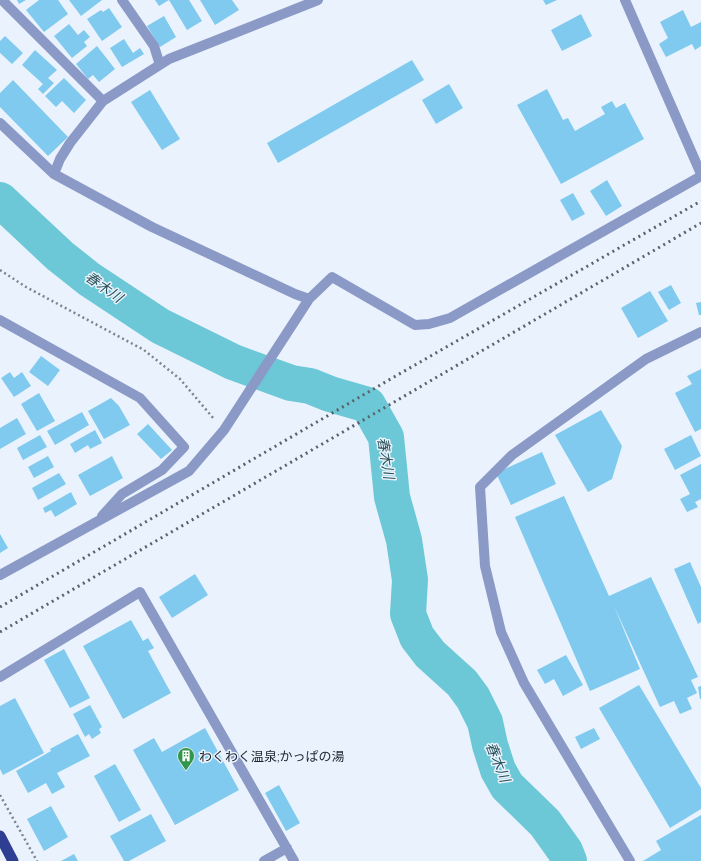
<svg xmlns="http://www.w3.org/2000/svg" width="701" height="861" viewBox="0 0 701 861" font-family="Quicksand,'Noto Sans JP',sans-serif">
  <rect width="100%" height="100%" fill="#eaf3fd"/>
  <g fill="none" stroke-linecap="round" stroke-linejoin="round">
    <path stroke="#6cc8d7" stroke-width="36" d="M0 200 60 256 89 279 160 326 233 362 291 383 310 386 330 394 368 405 386 437 392 497 404 540 410 580 408 614 417 637 430 654 462 683 473 698 485 722 490 745 498 770 507 786 545 823 565 851 569 861"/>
  </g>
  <path fill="#7fcaee" d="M17 0H26L19 4Z
    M39 0H58L68 14 44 32 26 10Z
    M69 0H102L81 16Z
    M155 0H189L202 21 187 30 169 0 159 6Z
    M200 0H232L239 10 215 25Z
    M543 0H557L546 5Z
    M109 8 122 27 102 41 87 19 101 10 103 12Z
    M683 10 691 27 701 22V46L695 50 692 44 666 57 659 44 668 38 660 22Z
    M581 14 592 36 562 51 551 30Z
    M164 16 176 37 160 47 147 26Z
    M69 24 78 35 84 30 90 37 84 42 87 46 72 58 54 36Z
    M5 36 23 53 12 64 0 53V41Z
    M124 39 133 53 140 48 144 54 122 67 110 48Z
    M97 46 115 69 99 82 93 75 88 79 76 64Z
    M35 50 57 70 48 78 54 83 43 94 38 89 43 84 22 65Z
    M412 60 424 80 278 163 267 143Z
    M64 78 86 100 74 113 62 101 56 107 45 96Z
    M13 80 68 137 48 156 0 107V93Z
    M449 84 463 108 436 124 422 100Z
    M547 89 563 120 568 118 575 131 605 114 601 107 612 101 616 108 625 103 644 139 561 184 517 105Z
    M150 90 180 139 162 150 131 102Z
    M607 180 622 206 606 216 590 191Z
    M573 193 585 214 572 221 560 200Z
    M671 285 681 303 669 310 658 292Z
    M650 291 668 321 638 338 621 308Z
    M701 302V315H699L696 303Z
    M41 356 60 370 48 386 29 372Z
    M701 369V429L695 432 675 393 692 384 687 376Z
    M10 372 14 378 22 372 31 386 14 397 1 378Z
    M39 393 55 421 37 431 21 404Z
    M111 398 119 406 130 425 104 439 88 411Z
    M601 410 622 446 612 479 588 492 555 435Z
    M82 412 89 425 55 445 47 431Z
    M17 418 26 434 0 449V428Z
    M148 424 172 450 161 459 137 434Z
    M95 430 102 443 90 449 88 445 75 453 70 444Z
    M40 435 47 447 23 460 17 448Z
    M691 435 701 456 675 470 664 449Z
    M542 452 556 484 511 505 496 473Z
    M48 456 54 467 34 478 28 467Z
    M112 456 123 478 90 496 78 475Z
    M701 464V499L695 502 698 507 687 512 680 499 690 494 680 475Z
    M59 473 66 484 38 500 32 488Z
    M71 492 77 504 55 517 51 510 45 513 43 508Z
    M564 496 609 596 651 577 698 677 691 680 697 693 687 698 692 709 680 714 674 701 660 707 614 606 640 669 590 691 515 517Z
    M0 534 8 548 0 553Z
    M690 562 701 587V622L698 624 674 569Z
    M195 574 208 595 172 618 159 597Z
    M131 620 143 641 148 638 154 648 148 651 171 693 123 719 83 646Z
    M64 649 90 698 70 708 44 660Z
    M566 655 583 685 563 696 554 679 545 684 537 670Z
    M639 685 701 788V809L670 828 599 708Z
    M701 686V699H700L698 687Z
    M15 698 44 753 3 775 0 769V706Z
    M90 705 102 727 99 729 101 733 92 739 89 734 85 737 73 714Z
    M205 728 239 790 175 825 133 750 154 738 162 752Z
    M594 728 600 739 581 749 575 737Z
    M78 734 90 756 57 773 65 787 52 794 46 783 28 793 16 771 51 751 50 749Z
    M115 764 141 810 119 822 94 776Z
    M279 785 300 823 286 831 265 793Z
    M51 806 68 837 44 851 27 819Z
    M151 814 166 841 129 861H124L110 836Z
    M701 815V861H643L661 850 656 841Z
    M74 854 78 861H61Z"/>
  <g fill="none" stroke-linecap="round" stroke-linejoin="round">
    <path stroke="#7b848d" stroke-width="2.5" stroke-dasharray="2 3" stroke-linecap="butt" d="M0 270 26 287 144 350 180 379 214 419
      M0 795 37 861"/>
    <path stroke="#8b99c6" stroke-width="10" d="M2 0 103 101
      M122 0 154 46 160 65
      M625 0 701 174
      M0 123 54 174 152 227 295 294 309 299
      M54 174 60 159 70 143 103 101 169 59 318 0
      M0 320 140 398 184 447 162 470 122 494 102 516
      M0 575 189 471 224 430 309 299 332 277 415 325 429 324 450 318 701 176
      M0 677 140 592 294 861
      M264 861 287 848
      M630 861 524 683 501 632 485 566 480 487 512 455 646 359 701 332"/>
    <path stroke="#2e3e92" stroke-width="11" d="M0 836 13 861"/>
    <path stroke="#5a636c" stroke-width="3" stroke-dasharray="2 4" stroke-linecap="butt" d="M0 607 394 377 701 201
      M0 632 701 223"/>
  </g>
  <defs>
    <symbol id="building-pin" viewBox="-11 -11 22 30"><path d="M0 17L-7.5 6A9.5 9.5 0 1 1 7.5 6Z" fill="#32964b" stroke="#eaf3fd"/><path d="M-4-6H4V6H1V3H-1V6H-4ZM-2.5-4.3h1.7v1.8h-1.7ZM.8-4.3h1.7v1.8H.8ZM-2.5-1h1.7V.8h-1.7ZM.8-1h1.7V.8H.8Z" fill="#fff"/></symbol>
  </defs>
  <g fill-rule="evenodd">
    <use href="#building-pin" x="176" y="746" width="20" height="27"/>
  </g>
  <g text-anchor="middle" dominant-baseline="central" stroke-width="3" stroke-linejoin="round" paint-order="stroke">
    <g font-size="13" fill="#1c252e" stroke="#eaf3fd" text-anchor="start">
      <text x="199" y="756">わくわく温泉;かっぱの湯</text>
    </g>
    <g font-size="14" font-style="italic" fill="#275158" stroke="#eaf3fd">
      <text transform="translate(104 287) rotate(35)">春木川</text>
      <text transform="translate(386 458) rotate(81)">春木川</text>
      <text transform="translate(498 762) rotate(68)">春木川</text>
    </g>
  </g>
</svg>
